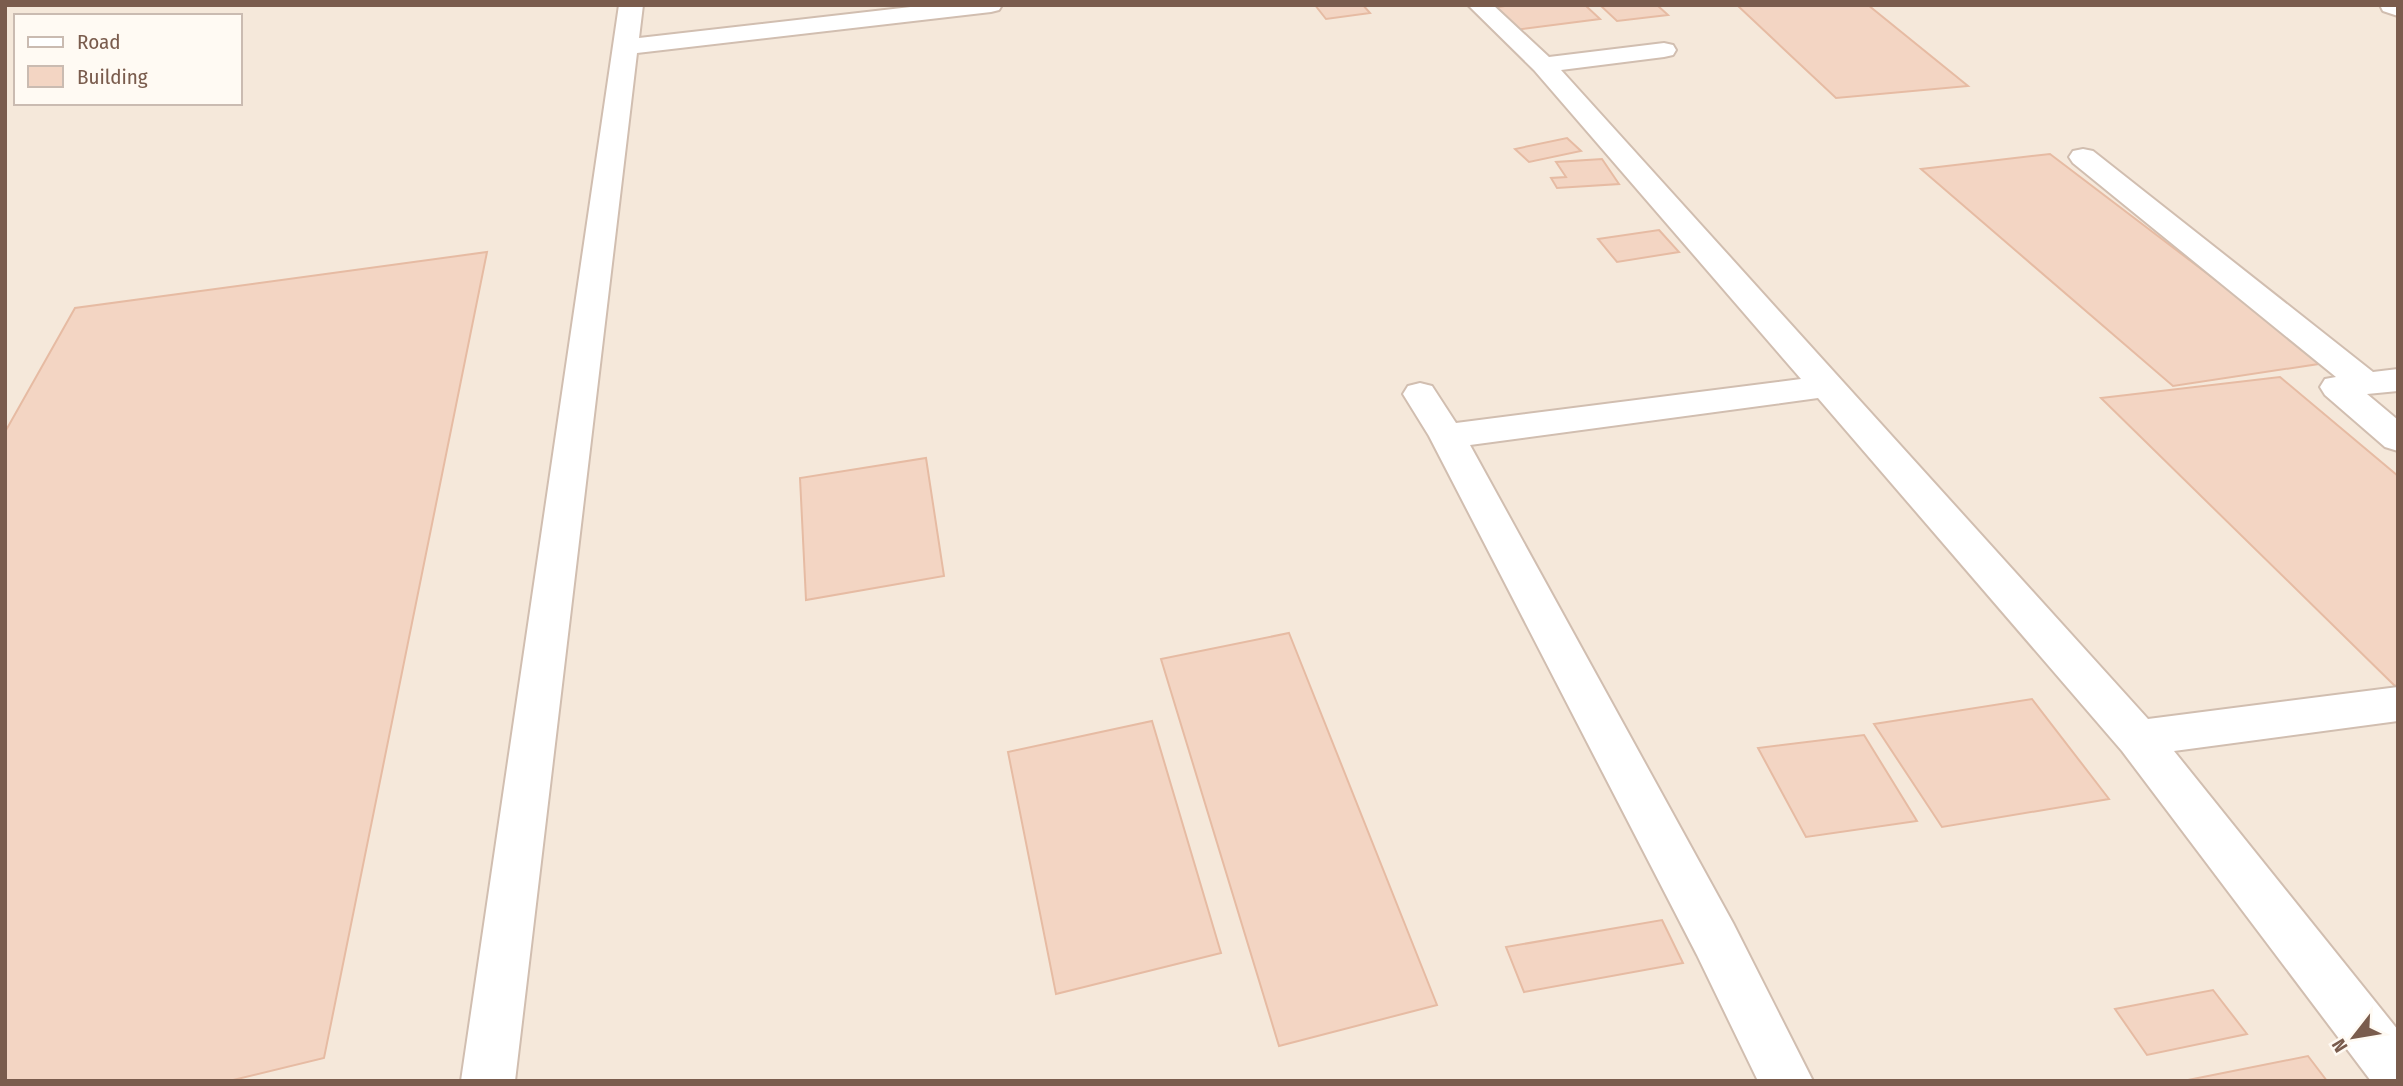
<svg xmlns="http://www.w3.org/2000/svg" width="2403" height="1086" viewBox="0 0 2403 1086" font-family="'Fira Sans Condensed',sans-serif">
  <rect width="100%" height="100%" fill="#fdf6ec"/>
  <path fill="#f5e8da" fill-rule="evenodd" d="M5 5H2398V1081H5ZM16 16H240V103H16Z"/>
  <path fill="#f3d5c3" stroke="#e6bba3" stroke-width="2" d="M1315 5H1363L1370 13 1326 19Z
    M1511 5H1585L1600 19 1515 30 1492 8Z
    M1600 5H1657L1668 15 1617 21Z
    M1737 5H1868L1968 86 1836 98Z
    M1567 138 1581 151 1529 162 1515 149Z
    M2050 154 2325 363 2173 386 1921 169Z
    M1602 159 1619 184 1557 188 1551 178 1566 177 1556 162Z
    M1659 230 1679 252 1617 262 1598 239Z
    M487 252 324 1058 229 1081H5V432L75 308Z
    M2280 377 2398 476V685L2395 686 2101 398Z
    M926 458 944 576 806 600 800 478Z
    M1289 633 1437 1005 1279 1046 1161 659Z
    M2032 699 2109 799 1942 827 1874 724Z
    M1152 721 1221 953 1056 994 1008 752Z
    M1864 735 1917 821 1806 837 1758 748Z
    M1662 920 1683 963 1524 992 1506 947Z
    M2213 990 2247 1034 2147 1055 2115 1009Z
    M2308 1056 2327 1081H2183Z"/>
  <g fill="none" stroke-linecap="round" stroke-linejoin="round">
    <defs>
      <path id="minor" d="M619 5H643L639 38 928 5H1002L999 10 991 12 637 53 515 1081H461Z
        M1468 5H1493L1549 57 1664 43 1673 45 1676 50 1673 55 1664 57 1561 70 2148 719 2398 687V721L2174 751 2398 1030V1081H2371L2122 751 1818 398 1470 445 1733 923 1813 1081H1758L1697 955 1429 436 1403 394 1408 386 1420 383 1432 386 1456 423 1801 379 1534 70Z
        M2380 5H2398V16L2383 11Z
        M2083 149 2093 151 2373 372 2398 369V391L2367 394 2398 420V451L2385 447 2325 395 2320 387 2325 379 2336 377 2073 163 2069 157 2073 151Z"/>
    </defs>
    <use href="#minor" stroke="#d1beb0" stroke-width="4"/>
    <use href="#minor" fill="#fff" fill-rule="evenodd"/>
  </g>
  <rect width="2403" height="1086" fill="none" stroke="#7a5c4d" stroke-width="14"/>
  <rect x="14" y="14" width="228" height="91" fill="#fffaf3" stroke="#cabbb1" stroke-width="2"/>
  <rect x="28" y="37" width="35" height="10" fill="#ffffff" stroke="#cabbb1" stroke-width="2"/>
  <text x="77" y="49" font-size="21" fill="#7a5c4d">Road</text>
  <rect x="28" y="66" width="35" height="21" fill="#f3d5c3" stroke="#cabbb1" stroke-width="2"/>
  <text x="77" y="84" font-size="21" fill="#7a5c4d">Building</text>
  <g transform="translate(2354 1037) rotate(239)" stroke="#fffaf3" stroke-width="5" paint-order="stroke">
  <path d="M0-5L12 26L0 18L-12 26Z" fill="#7a5c4d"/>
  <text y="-10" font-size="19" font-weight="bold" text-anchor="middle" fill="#7a5c4d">N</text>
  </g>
</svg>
